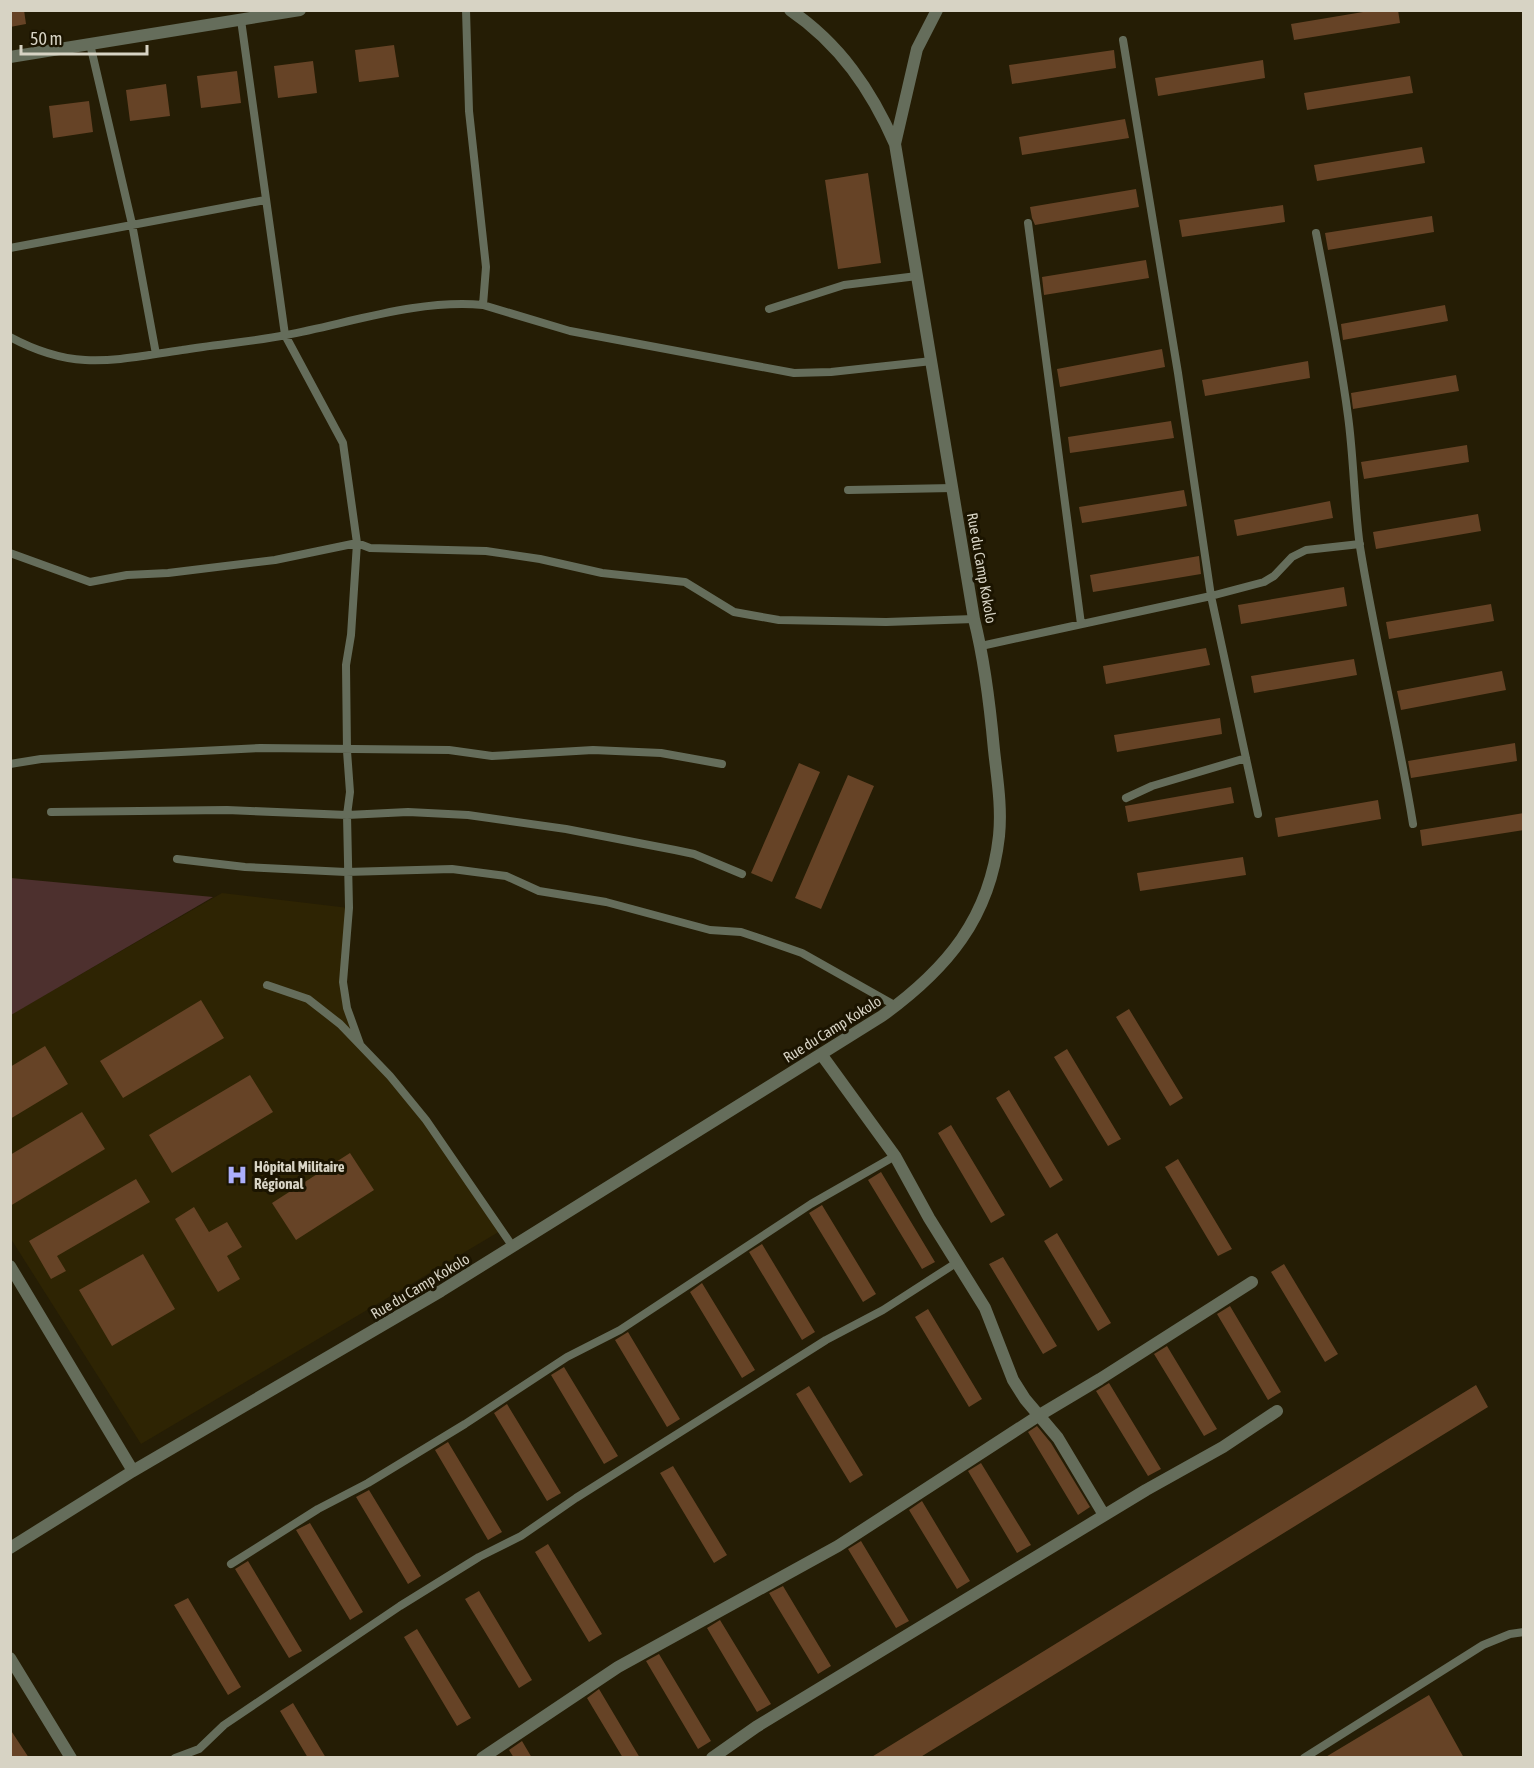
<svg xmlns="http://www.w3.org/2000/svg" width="1534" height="1768" viewBox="0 0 1534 1768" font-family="'Asap Condensed',sans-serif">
  <rect width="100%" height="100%" fill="#251d05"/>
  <path fill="#2e2403" d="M222 893 349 908 343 982 360 1044 390 1076 502 1230 141 1444 11 1239 10 1015Z"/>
  <path fill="#4d302e" d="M10 878H11L213 897 11 1015Z"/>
  <path fill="#664326" d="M10 10H24L26 24 10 27Z
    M1375 10H1398L1400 23 1294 40 1291 24Z
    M394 45 399 77 359 82 355 50Z
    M1114 50 1116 68 1012 84 1009 65Z
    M1263 60 1265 78 1158 96 1155 78Z
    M313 61 317 93 278 98 274 66Z
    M237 71 241 103 201 108 197 76Z
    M1410 76 1413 93 1307 110 1304 93Z
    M166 84 170 116 130 121 126 90Z
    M89 101 93 132 53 138 49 106Z
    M1125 119 1129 138 1022 155 1019 137Z
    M1422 147 1425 163 1317 181 1314 165Z
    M868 173 881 263 838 269 825 180Z
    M1136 189 1139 207 1035 225 1032 218 1030 207Z
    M1283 205 1285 222 1182 237 1179 220Z
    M1432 216 1434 232 1328 250 1325 233Z
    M1146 260 1149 278 1044 295 1042 277Z
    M1445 305 1448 321 1343 340 1341 324Z
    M1162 349 1165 367 1060 387 1057 369Z
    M1308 361 1310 378 1205 396 1202 380Z
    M1456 375 1459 391 1353 409 1351 393Z
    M1171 421 1174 438 1070 453 1068 437Z
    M1467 445 1469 462 1364 479 1361 462Z
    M1184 490 1187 506 1082 523 1079 507Z
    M1330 501 1333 518 1237 536 1234 520Z
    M1478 514 1481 531 1376 549 1373 532Z
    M1199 556 1201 574 1093 592 1090 575Z
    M1344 587 1347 606 1241 624 1238 605Z
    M1491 604 1494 621 1389 639 1386 622Z
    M1206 648 1210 665 1106 684 1103 666Z
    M1354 659 1357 675 1254 693 1251 676Z
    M1502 671 1506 690 1401 710 1397 691Z
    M1220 718 1222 734 1117 752 1114 735Z
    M1515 743 1517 761 1411 778 1408 761Z
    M799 763 820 772 772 882 751 873Z
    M848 775 874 786 821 909 795 898Z
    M1231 787 1234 803 1128 822 1125 806Z
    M1378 800 1381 819 1278 837 1275 818Z
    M1524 813V830L1422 846 1420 830Z
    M1243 857 1246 875 1140 891 1137 873Z
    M201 1000 224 1038 123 1098 100 1061Z
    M1129 1009 1183 1098 1170 1106 1116 1017Z
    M45 1046 68 1084 10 1119V1067Z
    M1067 1049 1121 1139 1108 1146 1054 1057Z
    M250 1075 273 1112 172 1173 149 1135Z
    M1009 1090 1063 1180 1050 1188 996 1098Z
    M82 1112 105 1149 10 1206V1155Z
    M951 1125 1005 1215 991 1223 938 1133Z
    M350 1153 374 1190 296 1240 272 1203Z
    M1178 1159 1232 1249 1218 1256 1165 1167Z
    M881 1172 935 1262 922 1269 868 1180Z
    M136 1179 150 1202 57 1256 66 1271 51 1279 29 1241Z
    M822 1205 876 1294 863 1302 809 1213Z
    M194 1207 209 1232 227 1222 242 1247 227 1256 240 1279 218 1292 175 1219Z
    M1057 1233 1111 1323 1098 1331 1044 1241Z
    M762 1244 815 1332 802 1340 749 1252Z
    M143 1254 175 1309 112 1346 79 1290Z
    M1003 1257 1057 1346 1043 1354 989 1264Z
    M1284 1264 1338 1354 1325 1362 1271 1272Z
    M702 1283 755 1370 742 1378 690 1292Z
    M1230 1306 1281 1392 1268 1400 1217 1314Z
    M928 1309 982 1399 969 1407 915 1317Z
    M628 1332 680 1419 667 1427 615 1340Z
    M1167 1346 1217 1429 1204 1436 1154 1354Z
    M564 1367 618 1456 604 1464 551 1375Z
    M1109 1383 1161 1469 1148 1476 1096 1391Z
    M1476 1385 1488 1407 919 1758H870Z
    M809 1386 863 1475 850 1483 796 1394Z
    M507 1404 561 1493 547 1501 494 1413Z
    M1037 1426 1051 1443 1090 1507 1078 1515 1028 1432Z
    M448 1442 502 1532 488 1540 435 1450Z
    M981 1463 1031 1545 1017 1553 968 1471Z
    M673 1466 727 1555 714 1563 660 1473Z
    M369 1490 421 1576 408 1584 356 1497Z
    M922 1501 970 1581 957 1589 909 1510Z
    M310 1523 363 1612 350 1620 296 1530Z
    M861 1541 909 1621 896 1628 848 1549Z
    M548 1544 602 1634 589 1642 535 1552Z
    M248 1561 302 1651 289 1658 235 1569Z
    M783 1586 831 1666 818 1674 769 1593Z
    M479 1591 532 1680 519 1688 465 1599Z
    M188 1598 241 1687 228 1695 174 1605Z
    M720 1620 771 1704 757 1712 707 1628Z
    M417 1629 471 1718 457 1726 404 1637Z
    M659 1654 711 1741 698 1749 646 1661Z
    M599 1689 640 1758H623L587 1698Z
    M1429 1695 1464 1758H1324Z
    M293 1703 326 1758H308L280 1711Z
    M10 1729 29 1758H10Z
    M522 1741 532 1758H514L509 1750Z"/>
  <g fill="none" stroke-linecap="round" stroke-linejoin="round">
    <path stroke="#656d5b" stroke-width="8" d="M466 10 469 111 486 267 483 305
      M241 20 285 335 343 443 357 543 351 635 346 665 347 751 350 792 347 815 349 908 343 982 347 1008 360 1044
      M1123 40 1178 373 1211 596 1258 814
      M90 44 132 224 156 354
      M1028 223 1081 624
      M1316 233C1328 294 1340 355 1348 416 1354 460 1354 504 1360 547 1375 640 1398 731 1413 824
      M10 248 265 200
      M769 309 844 285 917 276
      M10 337C75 372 113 360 182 350 217 344 252 342 286 335 350 323 418 299 483 305L570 331 794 373 831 372 932 361
      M848 490 953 488
      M10 553 90 582 127 575 168 573 275 560 357 543 370 548 486 551 540 559 602 573 685 582 734 612 779 620 886 622 974 619
      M981 646 1211 596 1264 582 1274 576 1292 557 1306 550 1360 544
      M10 764 41 759 260 748 449 750 492 756 593 750 661 753 722 764
      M1126 798 1152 786 1246 758
      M51 812 227 810 347 815 408 812 468 815 566 829 675 850 694 854 742 874
      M177 859 245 867 346 872 452 869 506 876 539 891 606 902 710 930 741 932 762 939 802 953 896 1006
      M267 985 308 999 340 1024 390 1076 426 1120 513 1247
      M231 1564 318 1509 368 1483 465 1424 567 1357 620 1330 811 1204 895 1156
      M175 1758 199 1749 224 1725 400 1606 479 1557 521 1536 576 1498 826 1340 883 1310 956 1263
      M1304 1758 1483 1645 1510 1634 1524 1632"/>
    <path stroke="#656d5b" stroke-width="12" d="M10 57 300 10
      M895 144 917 49 937 10
      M821 1054 895 1156 929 1218 985 1308 1013 1380 1025 1399 1058 1438 1104 1515
      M10 1266 133 1471
      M10 1548 133 1471 441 1291 882 1016C947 969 990 918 999 836 1002 807 997 778 994 750 990 706 985 662 974 619L895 144C871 90 840 44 790 10
      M10 1658 71 1758
      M482 1758 618 1667 838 1546 1038 1416 1100 1379 1252 1282
      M712 1758 756 1727 1146 1490 1223 1447 1277 1411"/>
  </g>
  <defs>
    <symbol id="hospital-bare" viewBox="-9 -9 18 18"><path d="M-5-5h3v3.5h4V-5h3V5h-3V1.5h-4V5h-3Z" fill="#acaffb" stroke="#1b1400" stroke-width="2.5" paint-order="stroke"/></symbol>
  </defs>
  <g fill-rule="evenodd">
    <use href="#hospital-bare" x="222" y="1160" width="30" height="30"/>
  </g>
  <g text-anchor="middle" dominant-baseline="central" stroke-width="6" stroke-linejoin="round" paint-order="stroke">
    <g font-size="15" fill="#d7d3c4" stroke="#1b1400">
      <text transform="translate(982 568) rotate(80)">Rue du Camp Kokolo</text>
      <text transform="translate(832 1029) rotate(-32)">Rue du Camp Kokolo</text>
      <text transform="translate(420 1286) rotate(-31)">Rue du Camp Kokolo</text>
    </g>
    <g font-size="15" font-weight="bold" fill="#d7d3c4" stroke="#1b1400" text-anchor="start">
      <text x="254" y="1166">Hôpital Militaire<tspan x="254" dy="17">Régional</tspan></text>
    </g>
  </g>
  <rect width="1534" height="1768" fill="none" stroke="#d7d3c4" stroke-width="24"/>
  <path d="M21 45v9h126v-9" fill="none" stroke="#d7d3c4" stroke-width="3"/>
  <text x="30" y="45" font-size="18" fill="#d7d3c4" stroke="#1b1400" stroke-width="4.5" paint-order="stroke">50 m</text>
</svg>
